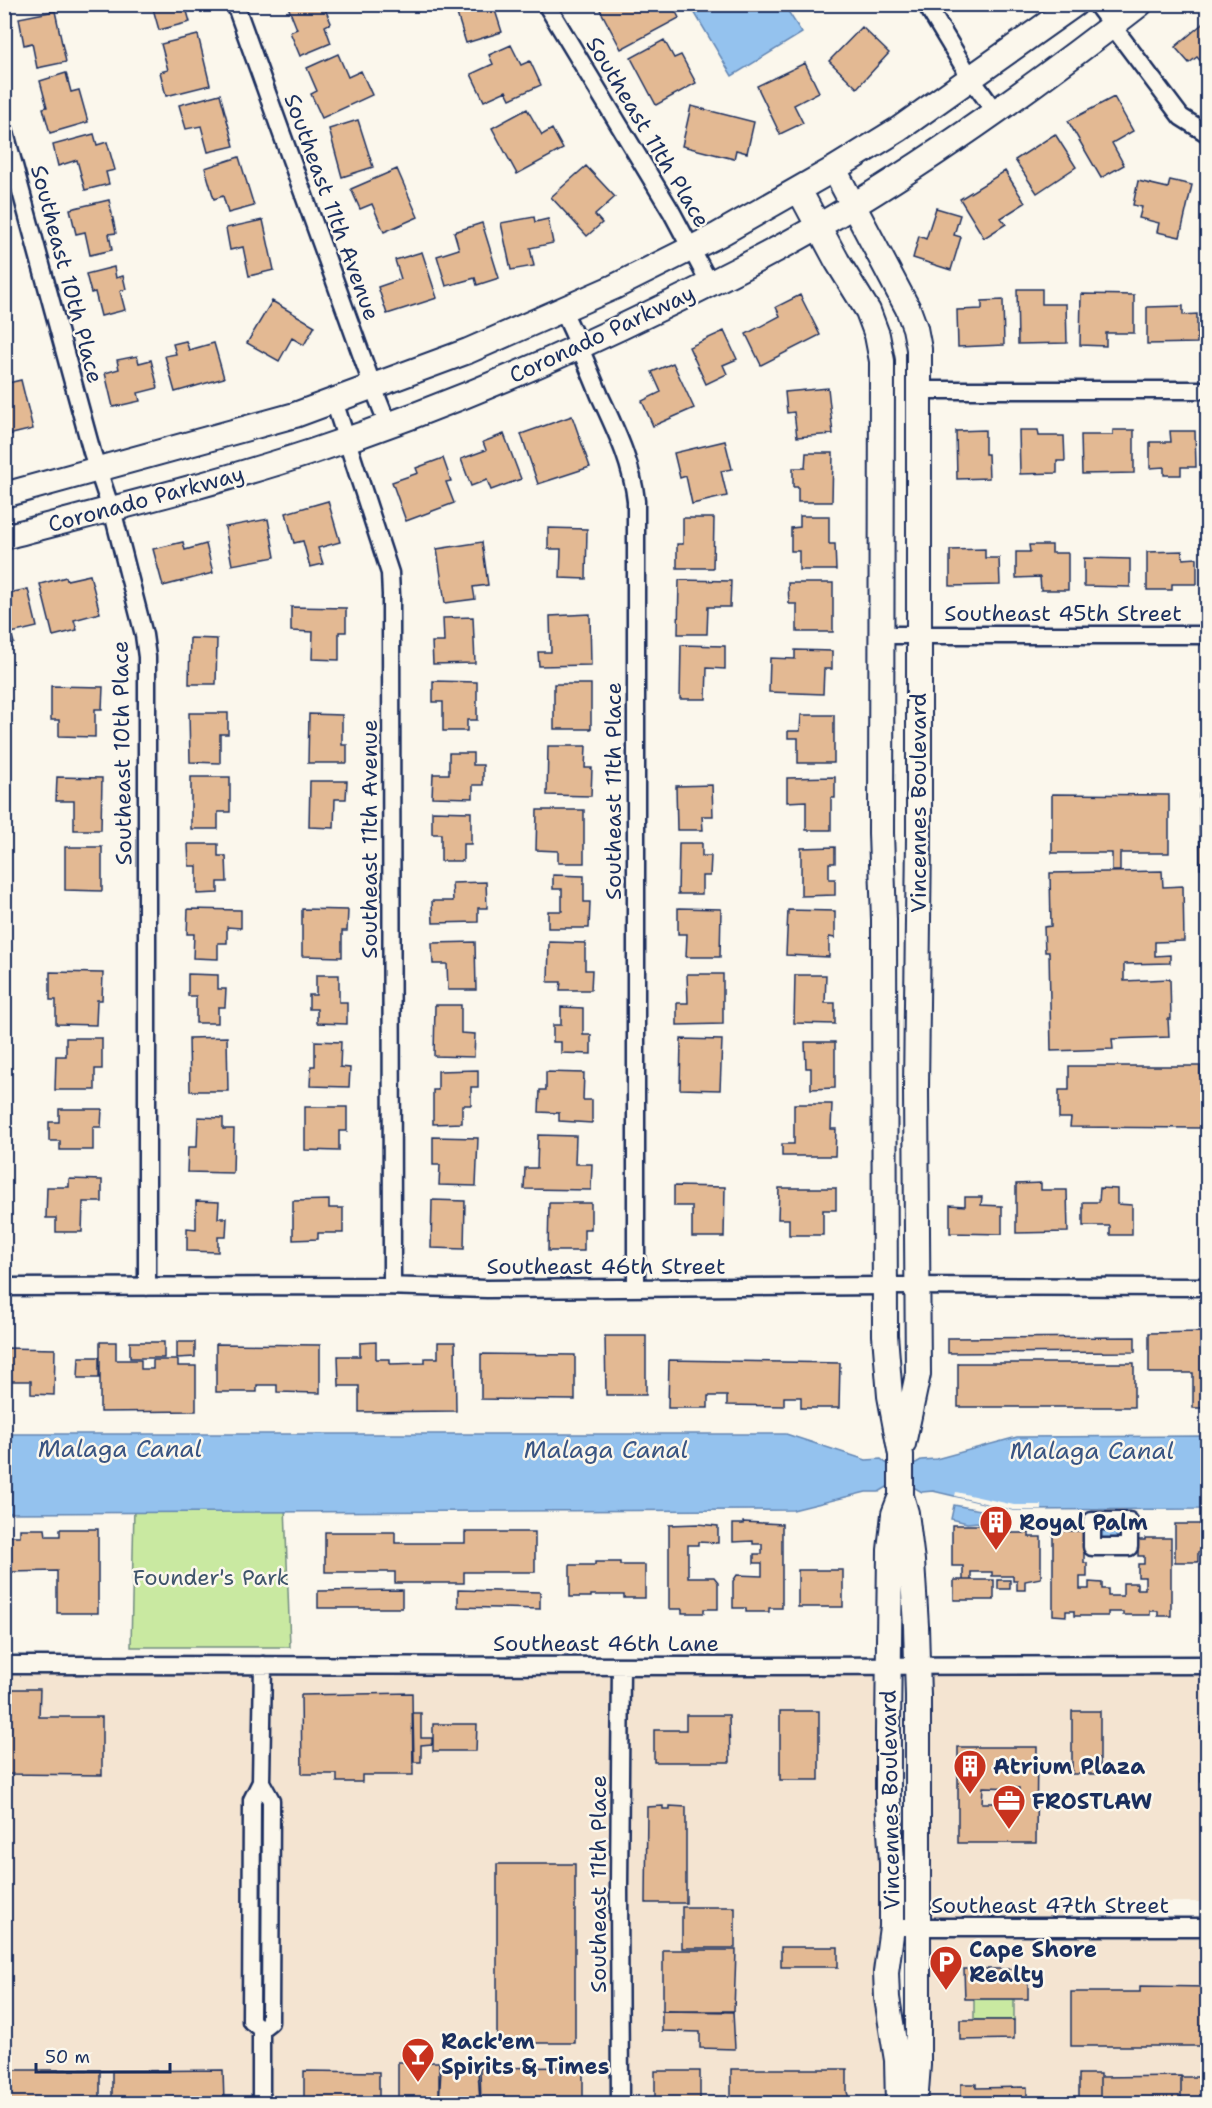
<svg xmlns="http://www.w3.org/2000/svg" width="1212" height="2108" viewBox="0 0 1212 2108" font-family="'Shantell Sans',sans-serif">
  <rect width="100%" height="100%" fill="#fbf7ec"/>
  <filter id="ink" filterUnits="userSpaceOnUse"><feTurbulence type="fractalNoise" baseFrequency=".0167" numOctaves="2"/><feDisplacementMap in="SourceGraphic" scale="12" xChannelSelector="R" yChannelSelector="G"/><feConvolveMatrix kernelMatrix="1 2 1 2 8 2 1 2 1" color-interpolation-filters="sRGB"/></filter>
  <g filter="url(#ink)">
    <path fill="#f4e4d1" d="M5 1667 879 1670 888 2103 5 2104Z
      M927 1670H1207V1902H1074L1067 1906 1066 1918 1067 1924 1207 1927V2103L924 2104Z"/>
    <path fill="#c9e9a1" stroke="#728c80" stroke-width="1.5" d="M285 1505 290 1647H131L134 1507Z
      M974 1999H1014V2020H974Z"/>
    <path fill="#94c2ee" stroke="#6487b4" stroke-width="1.5" d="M690 5H784L802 33 732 76Z
      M5 1434H786L866 1460 881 1459 886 1463H916L921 1460 936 1459 1017 1437 1207 1436V1509L1013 1510 933 1491 922 1492 915 1488 887 1487 879 1492H866L793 1510 5 1513Z
      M954 1505 981 1510 979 1522 967 1523 951 1519Z
      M1098 1526 1125 1527V1542H1098Z"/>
    <path fill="#fbf7ec" d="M956 1492 1014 1505H1042V1510H1013L955 1496Z"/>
    <path fill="#e3b993" stroke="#1b2f5e" stroke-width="1.5" fill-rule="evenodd" d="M140 4H185L190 22 159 30 152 5 141 7Z
      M287 4H313L314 6 323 4 331 23 325 26 331 43 300 56 290 32 297 29Z
      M454 4H493L502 32 466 43Z
      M597 4H645L647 7 651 4H672L679 18 621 49Z
      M55 11 66 62 37 68 32 43 24 45 19 18Z
      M1208 19V63L1205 66 1197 57 1189 63 1175 47Z
      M862 27 889 53 857 88 829 61Z
      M198 35 210 85 166 96 160 72 168 70 161 44Z
      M664 40 674 58 681 55 696 83 656 105 631 58Z
      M511 45 521 65 530 61 541 85 510 99 506 91 484 101 471 74 493 64 489 55Z
      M338 54 348 77 361 71 372 95 322 118 311 94 317 91 307 68Z
      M805 63 819 92 794 105 803 123 780 134 757 86Z
      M66 73 71 92 79 90 88 122 50 133 43 108 47 107 40 81Z
      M220 94 234 146 208 152 201 126 186 129 179 105Z
      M1114 97 1133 131 1112 143 1124 165 1101 178 1068 121Z
      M691 106 754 122 747 153 736 150 734 159 682 146Z
      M527 109 542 135 552 129 563 149 517 174 492 128Z
      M358 120 373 167 342 177 329 129Z
      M94 134 97 145 107 142 115 170 106 172 109 184 85 190 77 160 58 166 53 145Z
      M1055 134 1076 167 1037 193 1015 160Z
      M239 157 254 206 228 213 223 196 214 199 205 168Z
      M586 166 615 197 595 215 602 223 587 236 551 197Z
      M397 169 418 217 384 232 372 204 360 209 351 189Z
      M1005 171 1025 203 1001 218 1006 224 984 238 960 199Z
      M1170 180 1192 185 1180 237 1157 232 1159 223 1139 218 1142 207 1133 205 1138 181 1168 188Z
      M109 200 116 233 109 234 112 250 90 255 85 232 76 234 70 209Z
      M936 208 960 215 954 235 961 237 951 270 913 258 919 236 926 239Z
      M534 217 535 222 548 219 553 243 530 248 534 266 511 270 501 223Z
      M263 220 274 270 249 276 243 247 230 250 226 228Z
      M482 223 499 278 477 285 475 278 446 286 437 256 459 249 454 232Z
      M422 252 437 298 387 314 378 287 401 279 395 260Z
      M114 267 116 278 123 276 126 289 120 291 125 310 101 316 95 292 91 293 86 274Z
      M1017 289H1042V304H1066L1067 343 1018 344Z
      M1081 294 1134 295V333H1106V346L1080 345Z
      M800 295 820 335 761 365 746 334 780 316 776 307Z
      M4 300 10 320 4 321Z
      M1003 300 1004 345 958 347 957 310 982 309V301Z
      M272 301 315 326 304 345 292 338 279 361 247 343Z
      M1183 306V315L1197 314V343L1147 344V307Z
      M4 329 9 348 4 349Z
      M724 331 737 359 723 365 727 374 706 384 689 347Z
      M186 341 189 350 214 343 224 378 175 392 165 356 176 354 173 344Z
      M137 356 139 363 151 360 158 388 138 393 140 401 113 407 105 373 119 369 117 360Z
      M673 363 694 408 653 426 642 401 661 392 652 372Z
      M21 380 33 429 4 436V384Z
      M828 388 833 434 797 437 794 412 787 413 785 392Z
      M572 416 590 467 538 484 521 434Z
      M985 430V454H988L989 478 957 479 956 431Z
      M1019 430H1038L1039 436H1064L1065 461H1057V473L1020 474Z
      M1113 430H1134V473L1082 474 1081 435H1113Z
      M1170 431H1195L1196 467H1181V475H1164V467L1150 468V442H1171Z
      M504 434 521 479 491 490 487 480 471 486 461 459 486 450 483 442Z
      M725 441 732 469 721 471 727 496 692 504 686 476 680 478 674 453Z
      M806 453H833L832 502H798V487H793V468H805Z
      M443 458 451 481 446 482 454 503 406 521 392 482 418 473 416 468Z
      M328 501 340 542 318 548 323 564 310 567 303 541 294 543 286 513Z
      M800 516H829V544H835L836 570H799V551H791V528L800 527Z
      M683 518H714L713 568H677V544H683Z
      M268 519 275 557 232 565 225 527Z
      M548 528 587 529 586 579 560 578 561 549H548Z
      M183 542 185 550 206 544 213 573 163 586 153 549Z
      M482 542 488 585 473 587 475 599 445 603 437 549Z
      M1029 545H1052V553H1068V590H1041L1040 577 1016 578V552H1030Z
      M985 549V558H999L1000 585 950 586V550Z
      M1182 551 1183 559 1197 558V584H1172V590H1147V552Z
      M1084 558 1130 559V587L1084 586Z
      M90 575 100 613 74 620 77 630 53 636 40 584 66 577 67 580Z
      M679 580 731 581 730 607H708L707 634H678Z
      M788 583H833V632H797V604H789Z
      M28 589 37 627 11 633 14 643 4 645V594Z
      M291 607 346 608V632H339V660L312 659 313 632 291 631Z
      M590 614 591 665 539 666 538 652H551L550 616Z
      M473 617 475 663 433 664 432 642H444L443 618Z
      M190 638 217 639 216 684H189Z
      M681 645 725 646V669L707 668 706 699H680Z
      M795 650 832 651V669H824L823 694 769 692 770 658 795 659Z
      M433 681 477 682V720H467V731H443V702H433Z
      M554 684H591V729H554Z
      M51 686 103 687 102 709H95V737L59 736V720H51Z
      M189 713H228V734H220V763L190 762Z
      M309 714 342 715V745H347V763H308Z
      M801 715H834V763H798V738H788V731H800Z
      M548 746H586L585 768H592L591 796 547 795Z
      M449 753H473V765H483V785H473V798L432 797 433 774H449Z
      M57 777 102 778 101 830H74V801H56Z
      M191 777H230V812H218V829H191Z
      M835 777V798H831V830H806V801L787 802V778Z
      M310 781H347L346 799H335L334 828 309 827Z
      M712 785 713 816H702L703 830H677L676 786Z
      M1052 794 1169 795V853H1120V871H1112V853H1052Z
      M1199 794H1208V869H1200Z
      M537 810H584V863H558V851L536 850Z
      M432 811 471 812V844H463V861H441V834H432Z
      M679 843H702V856H711L710 876H702V894H678Z
      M188 844H218V856H226L227 882H218V893L197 894V866H189Z
      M65 847H102V891L65 890Z
      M835 847V863H829V879H835V895L801 896V848Z
      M1162 871 1163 887 1183 886 1184 941 1155 942V956L1170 955V963L1124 964V981L1170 979 1171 1019H1168L1169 1037 1112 1039 1113 1049 1051 1051 1049 952H1045L1044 927 1051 926 1050 873Z
      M553 875 584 876V902H590L589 928H548V911H562V889H553Z
      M486 882 487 908H478V922L433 923 432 901H453L452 883Z
      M678 908 721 909 720 957H686L687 934H678Z
      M188 909 241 910V928L227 927V943H218V959L193 958 194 934H187Z
      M302 909 348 910 347 931H342V957L302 956Z
      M788 910 835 911V938L829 937V957L786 955Z
      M475 942 476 990H448L447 964H433L432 943Z
      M549 942 585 943V970H592L591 990H560L561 982H548Z
      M50 972 103 973 102 1000H97L96 1025 56 1024V1000H50Z
      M188 974 218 975V989H226L225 1007H218V1023H196V996H188Z
      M687 974H723V1024L677 1025V1003H688Z
      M316 975H339V1002H347V1024L317 1023V1009H309V995H316Z
      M795 975H826L825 1003H835V1024L794 1023Z
      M435 1005H461V1033L475 1034 474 1057 434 1056Z
      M561 1007 583 1008V1035H591V1054L561 1053V1042H553V1025H561Z
      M227 1037 228 1091H190L189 1038Z
      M66 1038H102V1069H95V1090H55L56 1056H66Z
      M681 1039 722 1040 720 1090 680 1089Z
      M315 1041 341 1042 340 1067 350 1068 349 1087 310 1086 311 1066H315Z
      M805 1042H835V1088L811 1089V1068H806Z
      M1069 1066H1200V1076H1208V1112H1200V1128L1070 1127 1071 1118H1059V1090H1069Z
      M478 1070V1087H471V1105H462V1123L433 1124V1090H438V1071Z
      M546 1072 584 1073 583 1100H592V1123L559 1121V1113L539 1112 540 1090H546Z
      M794 1104H832L831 1129H836L835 1156H782V1144H794Z
      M305 1107H347V1131H339V1151L305 1150Z
      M59 1109H102L101 1127H93V1150H60V1141H49V1122H59Z
      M198 1117 223 1118V1129H234L233 1173 187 1172 188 1147H197Z
      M538 1135 576 1136 575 1164H592L591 1190 524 1189 525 1168H537Z
      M433 1137 478 1138 476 1186 439 1185 440 1165H433Z
      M69 1179 102 1180V1202H83L82 1232H56V1218H46L47 1187H69Z
      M1041 1183V1190H1067L1068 1232 1016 1233V1184Z
      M674 1186 725 1187 724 1237H692V1206H674Z
      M779 1188H836V1210H823V1235H789V1219H778Z
      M1100 1188 1117 1189V1204L1132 1205V1235H1110V1226H1083V1202H1099Z
      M965 1197H982L981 1205 1002 1206V1234L950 1233V1205L965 1206Z
      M329 1200V1208H343V1233H318V1239L293 1240V1201Z
      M432 1200 465 1201 464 1249 431 1248Z
      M196 1201 219 1202 218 1218H227L226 1237H218V1252L187 1251V1228L196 1229Z
      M549 1203H591V1229H584V1251H548Z
      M1202 1332V1358L1208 1357V1408H1193V1373H1149V1333Z
      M1204 1334H1208V1349H1204Z
      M605 1336H646V1395H606Z
      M1135 1337V1352L948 1353V1338Z
      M100 1342H116V1360H141V1369H153V1360H178V1366H196V1411L100 1412Z
      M130 1342H164V1358H130Z
      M177 1342H195V1357L177 1358Z
      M376 1342V1359H390V1364L425 1363V1358H438V1342H455L456 1411 359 1412V1386H339L338 1356H360V1343Z
      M216 1344 320 1345V1393L277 1392V1385H257V1392H216Z
      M4 1348 55 1349 54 1395 31 1394V1381H4Z
      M481 1354 575 1355V1400L481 1399Z
      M79 1357H99V1378H78Z
      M669 1360 840 1363 839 1408H801V1397H784V1406L727 1405V1396H708V1408H668Z
      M958 1363H1134V1407H958Z
      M743 1522 782 1524V1608H769V1612H746V1608H733V1581L737 1575 762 1576V1563H754V1554H762V1544H753V1541L733 1542V1524H743Z
      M698 1524 718 1526V1543L698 1542V1545H688V1577H714L718 1582V1609H704V1613H682V1609H669V1525Z
      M1175 1524H1208V1552H1198V1562H1175Z
      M952 1525H987V1529H998V1533H1029V1537H1041V1578L1025 1581V1590H1017V1581H1013V1576H992V1572H971V1580H963V1566H952Z
      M4 1529H6V1536H20V1529H45L46 1536H60V1529H98V1613H57V1571L10 1572V1569H4Z
      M1053 1531H1084V1563H1087V1577H1080V1589H1089V1582L1102 1583V1589H1108V1596H1123V1583H1137V1589H1145V1577H1138V1564H1144V1556H1138V1540H1145V1538H1171V1616H1158V1611H1150V1615H1123V1612H1108V1616H1074V1611H1066V1616L1053 1615Z
      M325 1532H395V1543H465V1532H535V1572H464V1583H395V1572H325Z
      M595 1562H620V1565H645V1598H624V1595H591V1597H570V1565H595Z
      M798 1570H843V1607H798Z
      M954 1580H994V1600H954Z
      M998 1580H1010V1589H998Z
      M402 1590V1608H318V1591Z
      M458 1590 540 1592V1609L458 1607Z
      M4 1689H40L39 1717H102V1775L4 1774Z
      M412 1693 413 1775H362V1782H337V1774H302L301 1695Z
      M780 1711H819V1780H780Z
      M1072 1711H1100V1774H1072Z
      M413 1713H421V1738H432V1744L421 1745V1762H414Z
      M686 1715H729L730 1762H654V1730H686Z
      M433 1724H477L476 1751H433Z
      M1201 1727H1208V1781H1201Z
      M958 1747H1037L1036 1843H958ZM983 1787 1019 1788V1803H982Z
      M663 1806V1809H670V1806L686 1807V1903H646L647 1807Z
      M497 1864H575V2043H497Z
      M682 1907H735V1948H682Z
      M781 1947H838V1967H781Z
      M663 1950H736L734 2011H663Z
      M964 1969H1028V1999H965Z
      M1140 1986 1208 1987V2046H1071V1992H1140Z
      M662 2011 733 2012 735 2049 700 2048V2032L662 2031Z
      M960 2020H1014V2039L960 2040Z
      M398 2062H439V2104H398Z
      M583 2067V2104H481L480 2068Z
      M731 2069H847V2092L849 2098 847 2104H731Z
      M4 2070H100V2104H4Z
      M223 2070 224 2104H112V2071Z
      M441 2070H478L480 2104H439Z
      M304 2071 379 2072V2104H304Z
      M655 2071H700V2104H655Z
      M1079 2074H1100V2104H1079Z
      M1100 2077 1181 2076V2104H1100Z
      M1181 2077H1208V2104H1181Z
      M961 2084H976V2088L1027 2087V2104H961Z"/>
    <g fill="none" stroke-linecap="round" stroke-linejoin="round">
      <defs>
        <path id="street" d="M235 4 373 387 388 425
          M546 4 671 211 710 284
          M926 4 970 77 996 113
          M1096 4 1181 117 1208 134
          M4 129 92 452 115 521 144 635 147 657V1287
          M563 311C577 339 588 367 600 396 616 431 632 463 636 501V1287
          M920 390H1208
          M334 401 390 573 391 595 392 1286
          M882 635H1208
          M4 1287 383 1286 487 1289 886 1286 1208 1287
          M1092 1521H1129V1547H1092Z
          M4 1665 723 1666 1208 1665
          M261 1782 271 1800 270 2022 261 2029V2104
          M892 1927H1208
          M261 2029 251 2021 252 1800 261 1782 263 1665
          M620 2104 619 1885 621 1666"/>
        <path id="secondary" d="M834 169 908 309 915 328 919 349V837L916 1089 918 1374 903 1444
          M799 190 837 261 868 311 877 335 882 361 881 833 884 920 885 1335 890 1396 901 1455V1496L906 1513 912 1561 916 1626 918 1696V2065L915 2104
          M4 495 295 415 468 351 614 287 718 235 834 169 899 129 1075 4
          M4 537C107 510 210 485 311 452 432 412 549 363 663 307 728 275 793 243 854 205 954 144 1048 76 1140 4
          M898 2104 897 2060 887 1998 886 1972 892 1927V1863L888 1800V1731L890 1550 894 1514 899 1501"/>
      </defs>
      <use href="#street" stroke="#1b2f5e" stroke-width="21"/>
      <use href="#secondary" stroke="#1b2f5e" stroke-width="28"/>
      <use href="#street" stroke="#fbf7ec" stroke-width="16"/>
      <use href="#secondary" stroke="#fbf7ec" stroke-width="24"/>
    </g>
  </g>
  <defs>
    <symbol id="building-pin" viewBox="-11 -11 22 30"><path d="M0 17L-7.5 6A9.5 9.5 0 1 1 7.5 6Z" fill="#c8321e" stroke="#fbf7ec"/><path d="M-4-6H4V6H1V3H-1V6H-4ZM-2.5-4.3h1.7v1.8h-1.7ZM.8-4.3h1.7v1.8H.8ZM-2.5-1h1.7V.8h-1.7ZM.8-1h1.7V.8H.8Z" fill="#fff"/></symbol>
    <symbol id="office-pin" viewBox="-11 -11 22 30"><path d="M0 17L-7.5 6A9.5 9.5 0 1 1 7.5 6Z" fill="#c8321e" stroke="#fbf7ec"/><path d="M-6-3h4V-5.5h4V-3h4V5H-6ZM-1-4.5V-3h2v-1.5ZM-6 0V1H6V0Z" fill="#fff"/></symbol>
    <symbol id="parking-pin" viewBox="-11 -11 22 30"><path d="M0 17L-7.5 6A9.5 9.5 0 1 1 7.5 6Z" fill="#c8321e" stroke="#fbf7ec"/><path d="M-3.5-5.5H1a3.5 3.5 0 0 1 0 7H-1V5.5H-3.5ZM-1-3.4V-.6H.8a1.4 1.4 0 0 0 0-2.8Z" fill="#fff"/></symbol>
    <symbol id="bar-pin" viewBox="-11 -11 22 30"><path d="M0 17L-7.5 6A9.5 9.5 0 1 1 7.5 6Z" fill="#c8321e" stroke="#fbf7ec"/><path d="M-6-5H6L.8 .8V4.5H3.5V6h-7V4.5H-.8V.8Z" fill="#fff"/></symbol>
  </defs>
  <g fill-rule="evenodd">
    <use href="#building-pin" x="977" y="1503" width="38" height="52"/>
    <use href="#building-pin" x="951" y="1747" width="38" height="52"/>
    <use href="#office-pin" x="990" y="1782" width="38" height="52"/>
    <use href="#parking-pin" x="927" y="1943" width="38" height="52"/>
    <use href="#bar-pin" x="399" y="2035" width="38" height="52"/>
  </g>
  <g text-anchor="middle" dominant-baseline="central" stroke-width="5" stroke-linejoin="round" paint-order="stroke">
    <g font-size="22" fill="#1b2f5e" stroke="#fbf7ec">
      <text transform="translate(648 132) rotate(59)">Southeast 11th Place</text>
      <text transform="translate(332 207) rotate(70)">Southeast 11th Avenue</text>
      <text transform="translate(67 274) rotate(75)">Southeast 10th Place</text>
      <text transform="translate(602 334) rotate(-25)">Coronado Parkway</text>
      <text transform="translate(146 499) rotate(-15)">Coronado Parkway</text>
      <text x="1063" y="613">Southeast 45th Street</text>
      <text transform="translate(122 753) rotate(-91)">Southeast 10th Place</text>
      <text transform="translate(613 791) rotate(-90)">Southeast 11th Place</text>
      <text transform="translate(918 803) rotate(-90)">Vincennes Boulevard</text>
      <text transform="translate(369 839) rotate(-90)">Southeast 11th Avenue</text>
      <text x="606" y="1266">Southeast 46th Street</text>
      <text x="606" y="1643">Southeast 46th Lane</text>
      <text transform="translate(890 1800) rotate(-91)">Vincennes Boulevard</text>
      <text transform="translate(598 1884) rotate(-90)">Southeast 11th Place</text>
      <text x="1050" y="1905">Southeast 47th Street</text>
    </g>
    <g font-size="22" font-weight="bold" fill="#1b2f5e" stroke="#fbf7ec" text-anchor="start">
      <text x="1019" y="1522">Royal Palm</text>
      <text x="993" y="1766">Atrium Plaza</text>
      <text x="1032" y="1801">FROSTLAW</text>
      <text x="969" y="1949">Cape Shore<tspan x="969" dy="25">Realty</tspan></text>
      <text x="441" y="2041">Rack'em<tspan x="441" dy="25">Spirits &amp; Times</tspan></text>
    </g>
    <g font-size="22" fill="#3e546b" stroke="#fbf7ec">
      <text x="211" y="1577">Founder's Park</text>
    </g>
    <g font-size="24" font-style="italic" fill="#395482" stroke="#fbf7ec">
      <text x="120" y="1449">Malaga Canal</text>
      <text x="606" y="1450">Malaga Canal</text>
      <text x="1092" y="1451">Malaga Canal</text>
    </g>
  </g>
  <rect width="1212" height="2108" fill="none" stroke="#fbf7ec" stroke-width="24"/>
  <rect x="12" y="12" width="1188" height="2084" fill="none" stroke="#1b2f5e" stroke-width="2" filter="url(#ink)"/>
  <path d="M36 2063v9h134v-9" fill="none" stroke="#1b2f5e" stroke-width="3"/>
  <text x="45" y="2063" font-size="18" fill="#1b2f5e" stroke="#fbf7ec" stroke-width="4.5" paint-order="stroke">50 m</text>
</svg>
